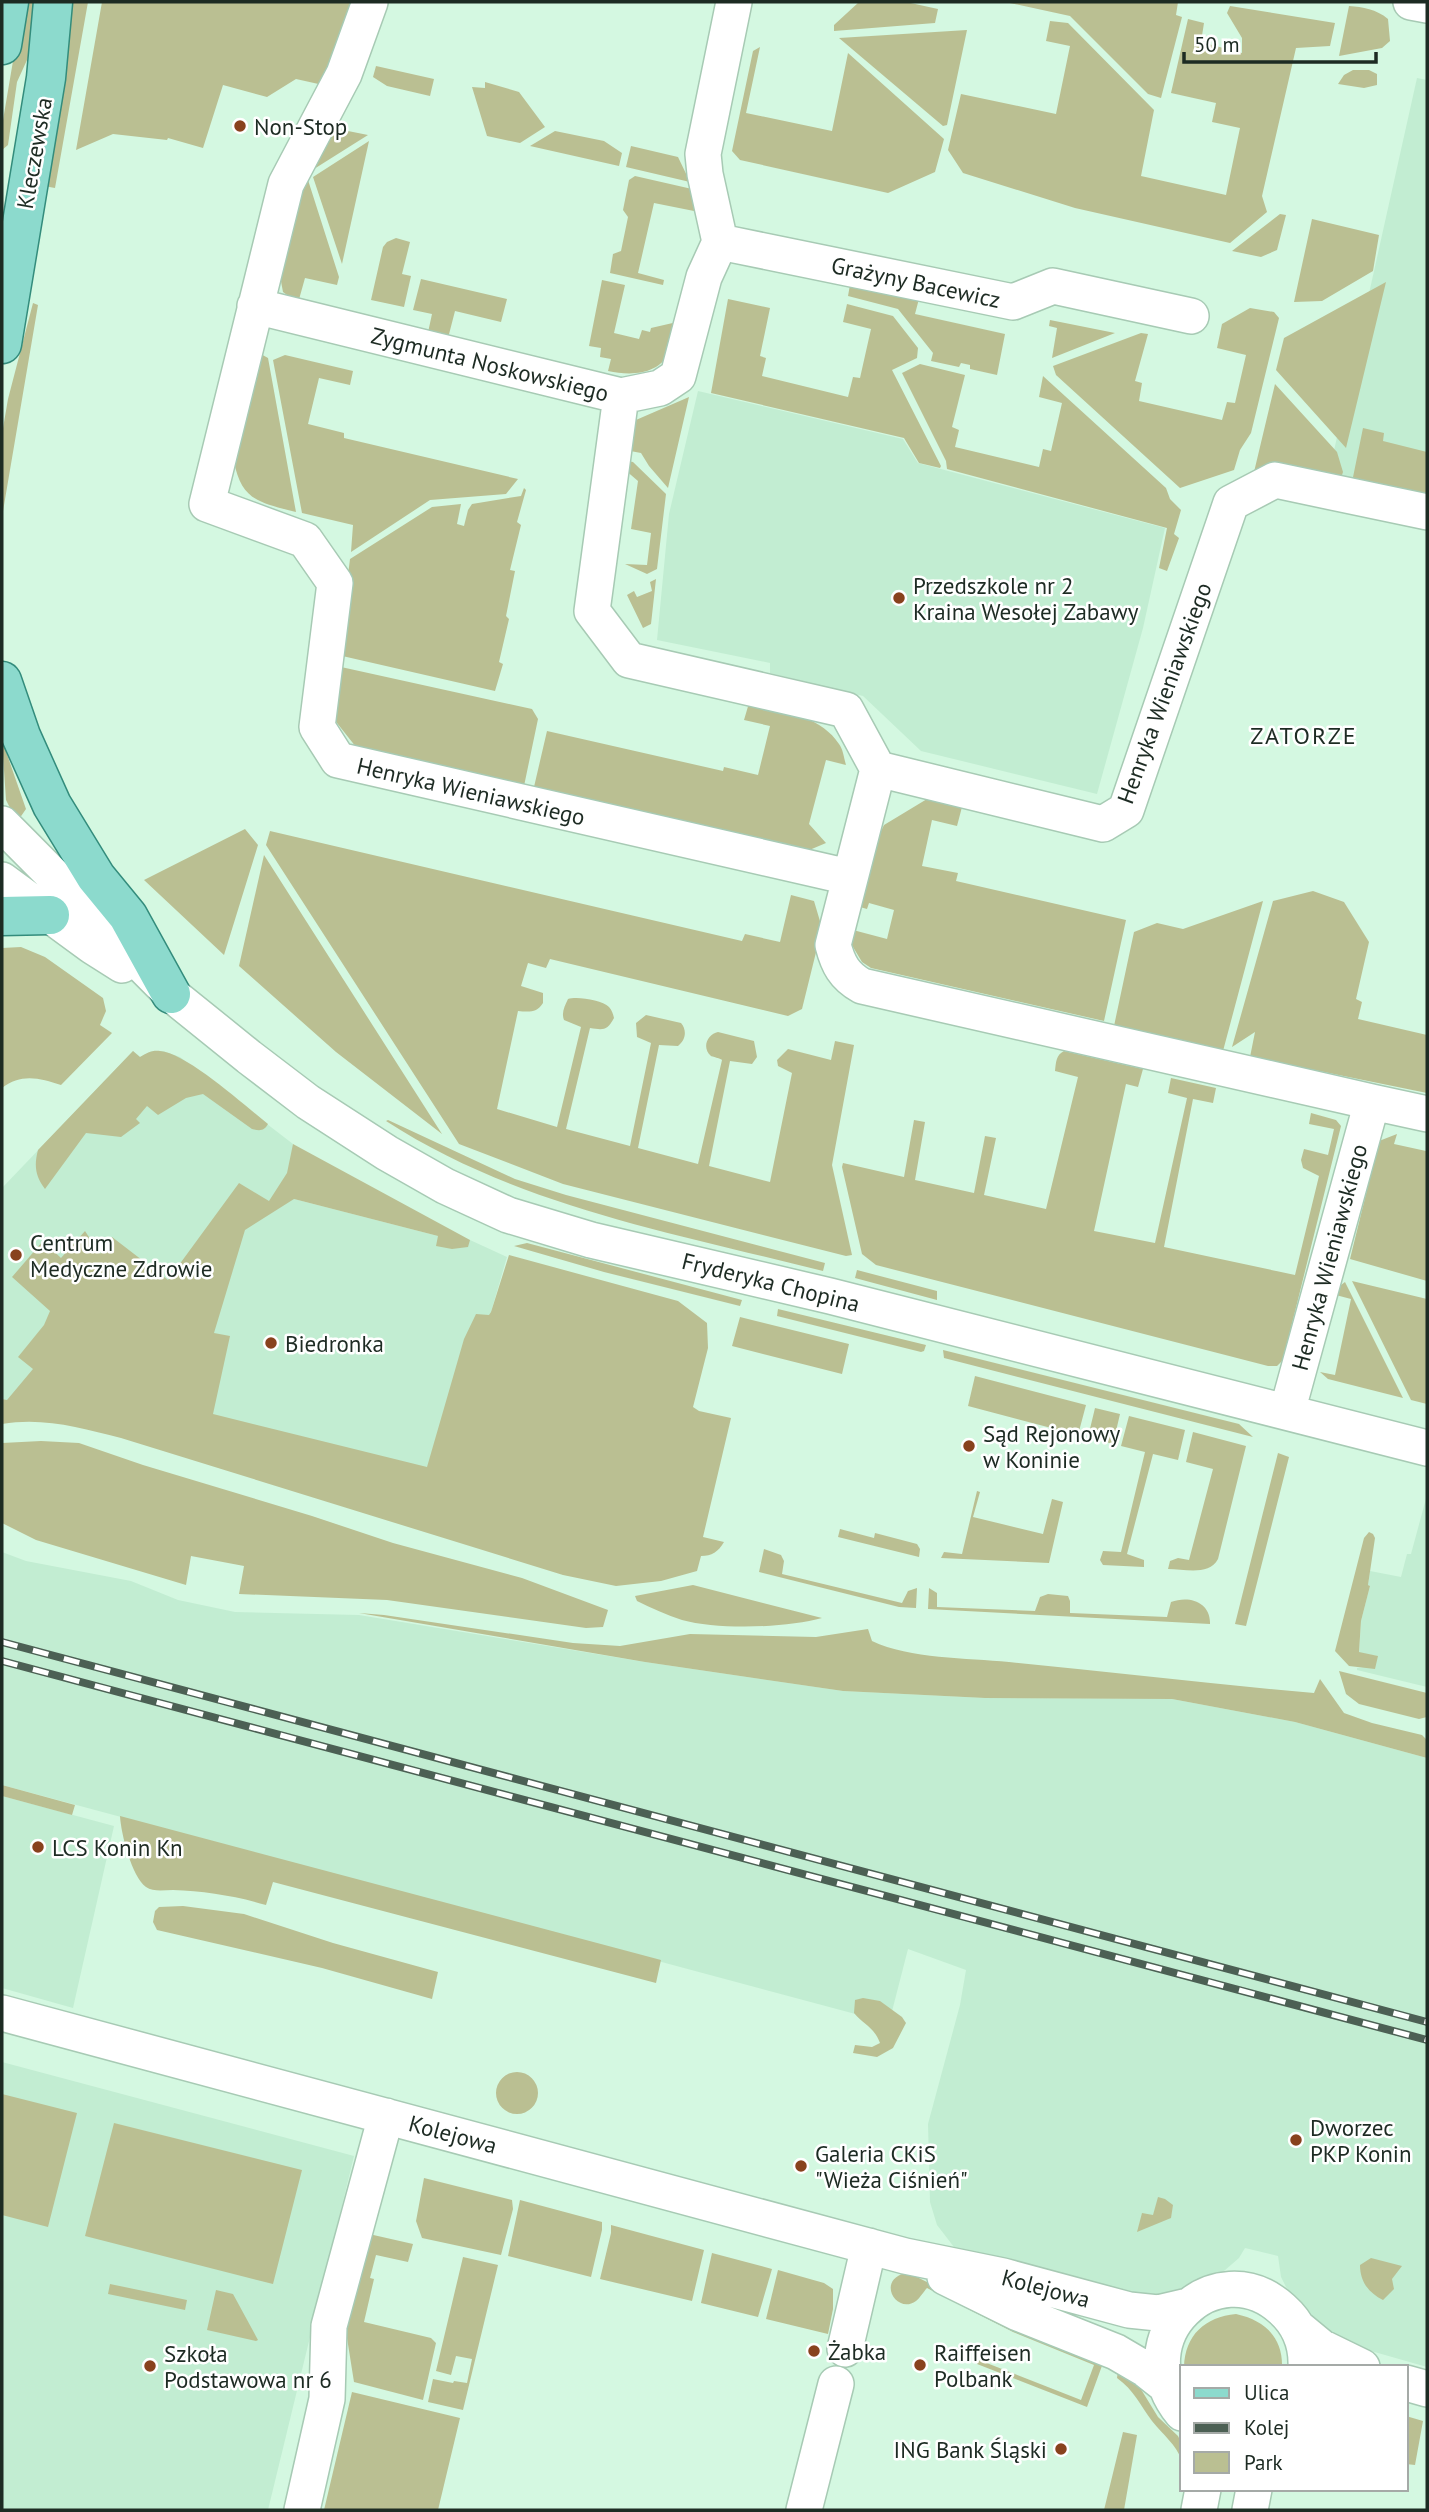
<svg xmlns="http://www.w3.org/2000/svg" width="1429" height="2512" viewBox="0 0 1429 2512" font-family="'PT Sans',sans-serif">
  <rect width="100%" height="100%" fill="#d4f8e1"/>
  <path fill="#c2edd2" d="M1417 78 1427 80V505L1327 482Z
    M698 391 903 439 918 463 1165 528 1143 628 1097 794 921 751 863 696 770 673V663L657 640 669 514Z
    M133 1051 140 1057 152 1051H163L180 1057 293 1144 294 1199 438 1236 470 1240 507 1257 491 1312 423 1516 82 1415 2 1399V1188Z
    M1427 1495V1687L1357 1670V1668L1365 1667 1377 1656 1359 1653 1361 1621 1370 1586 1368 1585 1370 1571 1401 1577 1407 1554H1411Z
    M2 1552 26 1561 131 1581 178 1600 235 1612 359 1615 645 1662 843 1691 985 1698 1172 1699 1295 1722 1427 1758V2367L1343 2343 1324 2333 1286 2287 1281 2277 1278 2256 1245 2248 1239 2258 1224 2271 1181 2290 1153 2298 965 2255 954 2247 937 2225 930 2202 928 2124 960 2005 966 1970 908 1949 889 2023 2 1785Z
    M2 1796 114 1826 73 2008 2 1988Z
    M2 2062 354 2156 268 2510H2Z"/>
  <path fill="#babf92" d="M23 2H38L32 49 17 82 8 145 2 150V126Z
    M68 2H88L55 188 44 186Z
    M102 2H357L323 85 296 79 267 97 223 85 203 148 168 138 167 140 113 134 76 150Z
    M859 2H906L938 9 935 23 834 31V25Z
    M1005 2H1178L1176 15 1182 17 1161 98 1148 94 1070 16Z
    M1230 6 1335 23 1330 46 1296 48 1262 196 1267 212 1230 243 1075 208 963 173 948 150 961 94 1056 114 1070 46 1046 41 1050 21 1068 23 1154 110 1141 176 1226 195 1240 128 1212 122 1216 103 1171 93 1188 19 1204 23 1201 42 1242 53V38L1227 13Z
    M1349 6C1363 7 1376 9 1388 19L1390 41 1382 48 1339 56Z
    M967 30 947 125 943 126 839 38Z
    M760 47 746 113 832 131 848 53 944 139 935 172 888 193 740 160 732 151 753 51Z
    M376 66 434 79 430 96 387 86 373 77Z
    M1353 70H1369L1377 74V85L1364 88 1338 84 1344 75Z
    M485 82 519 92 545 127 520 143 487 136 472 87 485 88Z
    M338 129 368 135 314 169 331 135Z
    M555 131 604 141 622 153 619 166 530 146Z
    M369 141 342 264 313 177Z
    M631 146 678 157 690 182 626 167Z
    M635 176 692 189 699 212 654 203 638 273 664 280 663 285 610 273 613 254 621 251 628 217 623 210 629 180Z
    M308 180 339 277 337 285 305 278 298 303 283 292 280 276 298 197Z
    M1280 214 1286 215 1277 250 1261 257 1232 251Z
    M1312 219 1379 235 1373 271 1322 301 1294 302Z
    M396 238 410 242 402 274 411 276 404 307 371 300 383 247 387 242Z
    M421 279 507 299 501 322 455 311 447 342 427 337 432 314 413 310Z
    M851 279 920 295 915 314 1005 334 997 375 970 369V365L961 363 959 367 931 361 933 353 898 309 848 296Z
    M602 280 625 285 614 333 639 339 642 330 650 332 651 328 677 322C675 331 675 342 671 350 659 375 632 376 608 371L611 359 600 357 601 348 589 346Z
    M1386 282 1346 448 1276 370 1284 338Z
    M728 299 770 308 760 356 766 358 762 376 848 397 853 377 860 378 871 329 843 322 847 304 893 316 918 348 917 358 892 370 941 466 940 468 919 463 904 438 711 393Z
    M33 303 38 305 2 517V434L8 399Z
    M1250 308 1274 312 1279 318 1251 433 1240 450 1234 470 1180 488 1056 375 1053 366 1141 333 1148 334 1135 381 1142 383 1139 401 1222 420 1227 402 1235 403 1246 355 1217 348 1222 324Z
    M1050 320 1115 333 1052 358 1057 328 1049 326Z
    M259 353 268 358 296 512C261 503 241 501 234 461Z
    M285 355 353 371 350 385 319 378 308 424 344 433V438L518 479 506 494 430 500 351 552 353 525 302 513 273 360Z
    M920 364 965 375 952 427 959 430 955 447 1039 467 1043 449 1051 451 1062 403 1039 397 1043 376 1166 488 1170 499 1181 510 1174 534 1179 538 1167 571 1159 568 1167 528 947 469 946 461 902 373Z
    M1275 384 1337 452 1343 472 1339 484 1254 472Z
    M689 397 668 488 649 466 641 453 625 450 629 423Z
    M1363 428 1384 433 1383 441 1427 452V502L1351 487Z
    M622 460 633 462 666 494 657 569 647 574 625 564 647 565 651 533 631 529 638 481 624 469Z
    M524 488 526 490 517 522 521 525 510 570 515 571 506 616 509 619 499 662 503 664 495 691 338 655 350 559 432 507 461 504 457 524 464 526 468 510 472 504 521 496Z
    M656 579 651 624 643 628 627 595 634 591 637 597 652 591 650 582Z
    M341 667 532 709 538 719 524 786 356 747 333 718Z
    M749 703C780 710 820 715 839 744 843 749 844 758 846 765L826 760 809 824 826 843 807 851 534 787 547 731 723 771 724 767 758 775 770 726 744 720Z
    M2 740 26 809 17 822 6 800Z
    M927 799 962 807 957 826 932 820 922 866 958 873 956 881 1126 920 1104 1021 871 968 862 962 850 942 853 930 887 939 894 910 869 903 867 909 860 907 880 833 884 825Z
    M245 829 258 845 224 955 144 880Z
    M270 831 742 941 745 934 780 942 791 895 814 901 822 928 802 1009 788 1016 550 959 546 968 528 963 521 986 543 993V1003C537 1013 529 1012 518 1011L497 1109 557 1127 581 1027 564 1020C561 1012 565 1006 568 999 577 996 602 1000 609 1007 612 1010 613 1014 614 1018 607 1031 603 1030 590 1028L566 1129 630 1146 651 1043 637 1037 636 1023 646 1015 681 1023C687 1030 686 1040 678 1046L659 1045 638 1148 698 1164 722 1060C722 1059 711 1056 711 1056 701 1047 708 1034 718 1032L754 1041 757 1057 752 1064 730 1061 709 1166 770 1182 792 1073 778 1066 777 1060 788 1049 831 1060 835 1041 854 1045 832 1165 852 1255 846 1256 563 1184 459 1144 266 845Z
    M264 855 442 1134 336 1052 239 966Z
    M1313 891 1344 902 1369 942 1356 999 1362 1002 1358 1019 1427 1035V1093L1250 1057 1255 1032 1232 1047 1273 901Z
    M1263 901 1223 1051 1114 1026 1134 932 1157 923 1183 929Z
    M21 947 45 957 103 998 106 1011 100 1025 112 1033 61 1085C40 1078 21 1073 2 1088V948Z
    M133 1051 140 1057C147 1053 152 1050 160 1051 187 1053 245 1106 268 1124 264 1131 260 1131 252 1129L203 1094 186 1098 158 1115 147 1106 136 1119 140 1123 121 1137 86 1133 45 1189C35 1176 34 1165 38 1150Z
    M1064 1051 1143 1069 1138 1087 1126 1084 1094 1231 1155 1243 1187 1098 1168 1093 1171 1078 1216 1088 1213 1103 1193 1099 1164 1247 1295 1275 1319 1176 1303 1168 1301 1160 1304 1149 1328 1155 1334 1129 1309 1124 1311 1113 1336 1120 1341 1126 1283 1360 1277 1366H1268L876 1265 862 1254 842 1167 843 1163 904 1177 914 1120 925 1122 915 1180 974 1193 985 1136 996 1138 984 1195 1046 1209 1078 1077 1055 1071C1056 1062 1056 1055 1064 1051Z
    M388 1120 515 1179 566 1195 825 1263 823 1271C674 1233 517 1206 386 1121Z
    M1397 1134 1394 1144 1426 1151 1427 1148V1281L1350 1259 1379 1141Z
    M293 1144 470 1240 468 1247 452 1249 436 1246 438 1236 294 1199 245 1230 214 1333 230 1336 213 1414 427 1467 464 1339 476 1314 489 1315 491 1312 509 1255 678 1301 707 1323 708 1348 693 1407 699 1411 731 1418 703 1537 724 1542C718 1552 712 1556 701 1556L697 1571 661 1581 616 1586 563 1575 121 1438C81 1428 44 1417 2 1424V1399L7 1400 33 1369 18 1357 44 1325 50 1311 12 1277 43 1241 61 1258 85 1231 100 1254 112 1237 168 1280 239 1183 269 1201 287 1173Z
    M527 1243 742 1300 740 1306 604 1272 514 1246Z
    M857 1270 937 1291V1300L855 1278Z
    M1352 1281 1427 1299V1404L1411 1400Z
    M1345 1282 1403 1398 1328 1379 1320 1372 1335 1375 1351 1299 1332 1294 1333 1291Z
    M778 1309 926 1345 924 1351 921 1352 777 1316Z
    M740 1317 849 1344 842 1374 732 1346Z
    M943 1350 1239 1424 1253 1437 944 1358Z
    M975 1376 1086 1405 1078 1435 968 1406Z
    M1095 1408 1120 1414 1113 1444 1088 1437Z
    M1129 1416 1185 1430 1178 1460 1153 1454 1127 1554 1144 1560V1567L1103 1565 1100 1560 1103 1551 1121 1552 1145 1452 1121 1446Z
    M1193 1432 1246 1446 1218 1559C1209 1576 1185 1569 1168 1569L1170 1561 1178 1558 1189 1560 1213 1469 1186 1462Z
    M41 1441 79 1443 143 1465 312 1516 393 1543 522 1578 608 1610 603 1627 586 1628 387 1600 239 1594 244 1566 191 1556 186 1585 36 1540 2 1523V1443Z
    M1278 1453 1289 1457 1246 1626 1235 1624Z
    M977 1491 980 1492 973 1517 1043 1534 1052 1499 1063 1502 1049 1563 941 1558 944 1552 962 1554Z
    M840 1529 874 1538 875 1533 917 1544 920 1549 919 1557 838 1537Z
    M1369 1532 1373 1534 1375 1538 1368 1585 1370 1586 1361 1621 1359 1652 1378 1656 1375 1669 1349 1666 1335 1651 1364 1538Z
    M764 1549 781 1555 784 1561 782 1574 902 1603 908 1591 917 1588 916 1608 899 1607 759 1572Z
    M693 1585 822 1618C786 1628 718 1630 682 1620 667 1615 651 1608 637 1601L635 1596Z
    M929 1588 937 1593V1607L1035 1611 1040 1597 1048 1594 1068 1596 1070 1601V1613L1167 1617 1171 1602C1189 1595 1211 1602 1210 1624L928 1609Z
    M359 1613 384 1615 573 1643 620 1646 690 1634 816 1637 868 1629 872 1641C910 1659 967 1658 1009 1662 1111 1672 1212 1684 1314 1693L1320 1679 1344 1713 1372 1723 1422 1735 1427 1740V1758L1295 1722 1172 1699 985 1698 843 1691 645 1662Z
    M1339 1671 1427 1693V1717L1419 1719 1359 1704 1346 1694Z
    M2 1785 75 1805 72 1815 2 1796Z
    M120 1816 661 1960 656 1983 273 1882 266 1905C236 1896 204 1891 173 1890 164 1890 153 1892 146 1887 132 1877 121 1834 120 1816Z
    M183 1906 244 1914 333 1943 438 1972 432 1999 322 1968 157 1930 153 1922 155 1911 159 1907Z
    M863 1998 880 2001 902 2017 906 2023 893 2048 877 2057 853 2053 855 2045 872 2047 880 2043C874 2027 864 2025 854 2013L855 2000Z
    M496 2093a21 21 0 1 1 42 0a21 21 0 1 1-42 0Z
    M2 2094 77 2113 48 2227 2 2215Z
    M114 2123 302 2170 273 2284 85 2236Z
    M424 2178 512 2200 513 2209 501 2255 422 2238 416 2221Z
    M1158 2197 1165 2199 1173 2205 1171 2218 1137 2232 1142 2213 1153 2215Z
    M520 2200 602 2222V2230L591 2277 508 2256Z
    M611 2225 704 2250 692 2301 600 2279 611 2233Z
    M369 2234 413 2244 408 2262 376 2255 370 2278 374 2279 364 2322 431 2338 436 2343 423 2400 354 2382 347 2338V2324Z
    M712 2253 772 2269 758 2317 701 2303Z
    M463 2257 498 2265 463 2410 428 2402 433 2379 453 2383 454 2381 467 2383 472 2359 456 2356 451 2375 436 2371Z
    M1371 2258 1402 2266 1392 2279 1394 2289 1383 2300C1369 2293 1360 2282 1360 2265Z
    M778 2270 824 2283 833 2289V2309L828 2334 766 2319Z
    M905 2273 913 2275 1014 2326 1103 2363 1087 2407 977 2364 979 2360 1081 2400 1094 2365 1013 2332 927 2288C924 2291 920 2298 916 2301 897 2315 876 2281 905 2273Z
    M110 2284 187 2300 185 2310 108 2294Z
    M216 2290 233 2294 258 2340 256 2341 207 2330Z
    M1236 2314C1264 2320 1283 2337 1282 2367H1184C1185 2335 1205 2317 1236 2314Z
    M1118 2370 1139 2386 1158 2417 1178 2436 1182 2444V2461C1176 2444 1163 2435 1152 2421 1140 2405 1134 2390 1117 2378Z
    M352 2392 460 2418 438 2510H324Z
    M1406 2416 1423 2421 1415 2465 1406 2464Z
    M1123 2432 1137 2435 1124 2510H1104Z"/>
  <g fill="none" stroke-linecap="round" stroke-linejoin="round">
    <defs>
      <path id="minor" d="M370 2 344 74 286 184 207 504 305 540 335 583 317 727 338 760 849 877
        M1411 2 1427 5
        M720 242 1013 302 1053 286 1191 316
        M255 306 621 396 660 388 678 376 704 277 720 242 705 174 703 154 734 2
        M621 396 592 611 629 660 846 710 878 769
        M878 769 833 945C838 964 844 976 862 986L1372 1102 1287 1412
        M878 769 1103 824 1126 810 1231 503 1275 480 1427 512
        M2 824 171 994 249 1057 308 1102 387 1153 445 1186 508 1215 591 1240 830 1296 1427 1448
        M2 880 92 946 122 965
        M1372 1102 1427 1114
        M2 2013 905 2256 1003 2276 1129 2310 1158 2313 1188 2306
        M945 2277 1018 2313 1116 2352 1145 2369 1164 2384
        M1298 2328 1321 2347 1362 2367
        M845 2349 869 2246
        M1406 2383 1427 2389
        M1182 2413C1121 2338 1216 2249 1282 2309 1299 2324 1307 2344 1306 2367
        M302 2510 327 2399 329 2326 386 2116
        M804 2510 836 2384
        M1199 2510 1203 2489
        M1250 2510 1254 2489"/>
      <path id="major" d="M2 45 9 2
        M2 344 46 78 53 2
        M2 681 21 736 52 805 96 877 128 916 171 994
        M2 916 50 915"/>
    </defs>
    <use href="#minor" stroke="#a7cab4" stroke-width="38"/>
    <use href="#major" stroke="#338c7c" stroke-width="41"/>
    <use href="#minor" stroke="#fff" stroke-width="35"/>
    <use href="#major" stroke="#8cdacd" stroke-width="38"/>
    <defs>
      <path id="rail" d="M2 1642 1427 2022
        M2 1661 1427 2040"/>
    </defs>
    <use href="#rail" stroke="#4c6054" stroke-width="8"/>
    <use href="#rail" stroke="#fff" stroke-width="5" stroke-dasharray="16" stroke-linecap="butt"/>
  </g>
  <g fill="#88421d" stroke="#fff" stroke-width="2.5">
    <circle cx="240" cy="126" r="7"/>
    <circle cx="899" cy="598" r="7"/>
    <circle cx="16" cy="1255" r="7"/>
    <circle cx="271" cy="1343" r="7"/>
    <circle cx="969" cy="1446" r="7"/>
    <circle cx="38" cy="1847" r="7"/>
    <circle cx="1296" cy="2140" r="7"/>
    <circle cx="801" cy="2166" r="7"/>
    <circle cx="814" cy="2351" r="7"/>
    <circle cx="920" cy="2365" r="7"/>
    <circle cx="150" cy="2366" r="7"/>
    <circle cx="1061" cy="2449" r="7"/>
  </g>
  <g text-anchor="middle" dominant-baseline="central" stroke-width="5" stroke-linejoin="round" paint-order="stroke">
    <g font-size="23" fill="#1d2b23" stroke="#fff" text-anchor="start">
      <text x="254" y="126">Non-Stop</text>
      <text x="913" y="585">Przedszkole nr 2<tspan x="913" dy="26">Kraina Wesołej Zabawy</tspan></text>
      <text x="30" y="1242">Centrum<tspan x="30" dy="26">Medyczne Zdrowie</tspan></text>
      <text x="285" y="1343">Biedronka</text>
      <text x="983" y="1433">Sąd Rejonowy<tspan x="983" dy="26">w Koninie</tspan></text>
      <text x="52" y="1847">LCS Konin Kn</text>
      <text x="1310" y="2127">Dworzec<tspan x="1310" dy="26">PKP Konin</tspan></text>
      <text x="815" y="2153">Galeria CKiS<tspan x="815" dy="26">"Wieża Ciśnień"</tspan></text>
      <text x="828" y="2351">Żabka</text>
      <text x="934" y="2352">Raiffeisen<tspan x="934" dy="26">Polbank</tspan></text>
      <text x="164" y="2353">Szkoła<tspan x="164" dy="26">Podstawowa nr 6</tspan></text>
      <text x="1047" y="2449" text-anchor="end">ING Bank Śląski</text>
    </g>
    <g font-size="23" fill="#1d2b23" stroke="#fff">
      <text transform="translate(34 153) rotate(-80)">Kleczewska</text>
      <text transform="translate(916 282) rotate(12)">Grażyny Bacewicz</text>
      <text transform="translate(490 364) rotate(14)">Zygmunta Noskowskiego</text>
      <text transform="translate(1164 693) rotate(-70)">Henryka Wieniawskiego</text>
      <text transform="translate(471 791) rotate(13)">Henryka Wieniawskiego</text>
      <text transform="translate(1329 1257) rotate(-75)">Henryka Wieniawskiego</text>
      <text transform="translate(771 1282) rotate(14)">Fryderyka Chopina</text>
      <text transform="translate(453 2134) rotate(15)">Kolejowa</text>
      <text transform="translate(1046 2288) rotate(15)">Kolejowa</text>
    </g>
    <g font-size="24" letter-spacing="2" fill="#1d2b23" stroke="#fff">
      <text x="1304" y="735">ZATORZE</text>
    </g>
  </g>
  <rect width="1429" height="2512" fill="none" stroke="#1d2b23" stroke-width="7"/>
  <rect x="1180" y="2365" width="228" height="126" fill="#ffffff" stroke="#a5aaa7" stroke-width="2"/>
  <rect x="1194" y="2388" width="35" height="10" fill="#8cdacd" stroke="#a5aaa7" stroke-width="2"/>
  <text x="1244" y="2400" font-size="21" fill="#1d2b23">Ulica</text>
  <rect x="1194" y="2423" width="35" height="10" fill="#4c6054" stroke="#a5aaa7" stroke-width="2"/>
  <text x="1244" y="2435" font-size="21" fill="#1d2b23">Kolej</text>
  <rect x="1194" y="2452" width="35" height="21" fill="#babf92" stroke="#a5aaa7" stroke-width="2"/>
  <text x="1244" y="2470" font-size="21" fill="#1d2b23">Park</text>
  <path d="M1184 52v10h192v-10" fill="none" stroke="#1d2b23" stroke-width="3.5"/>
  <text x="1194" y="52" font-size="21" fill="#1d2b23" stroke="#ffffff" stroke-width="5" paint-order="stroke">50 m</text>
</svg>
